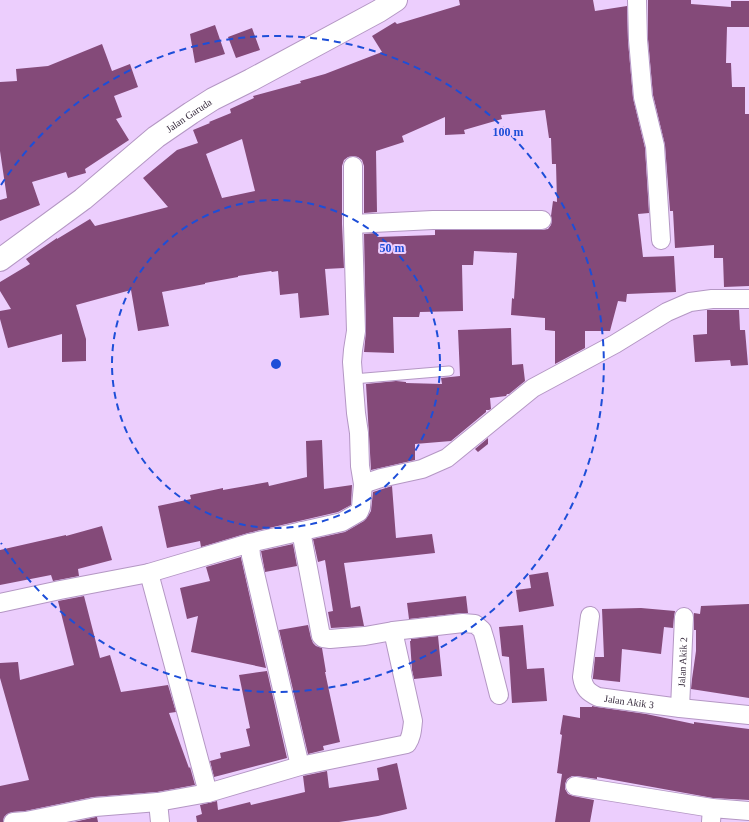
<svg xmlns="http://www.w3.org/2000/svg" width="749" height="822" viewBox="0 0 749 822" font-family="'Times New Roman',serif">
  <rect width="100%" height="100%" fill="#eccefd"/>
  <path fill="#844a79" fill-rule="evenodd" d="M459 0H593L595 11 627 6 628 41 633 98 645 148 649 213 638 214 643 257 674 256 676 292 627 294 626 302 618 301 610 331H585V348L555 364V331L545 330V318L511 315 512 298 514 299 517 253 474 251 473 265H462L463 311 420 312 419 317H393L394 353 364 352 366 331 364 234 377 233V237L435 235V230H542L548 229 551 225 552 220 551 216 553 201 557 202 556 164H552L551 138H549L545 110 501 115 502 119 464 130 465 134 445 135V117L402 136 404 142 376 151 377 212 364 213V166L362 160 358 157 353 156 348 157 344 160 342 166V224L344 268 325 269 329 315 300 318 298 293 280 295 278 271 272 272 271 271 238 276V277L205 283V284L162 292 169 326 138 331 131 290 76 305 86 339V361L62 362V334L8 348 0 319V311L11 309 0 291V282L30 264 26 259 57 238V239L90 219 95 226 168 207 143 178 177 150 198 143 193 130 210 123 209 122 231 113 230 109 254 98 253 96 301 83 300 81 325 74 382 52 372 36 395 22 397 24 460 5ZM242 139 255 191 222 198 206 154Z
    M648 0H691V4L731 7V1H749V27H727L726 63H731L732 87H745V114H749V286L724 287 723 258H714V245L675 248 673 211H670L665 145 653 95 648 39Z
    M215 25 225 54 195 63 190 34Z
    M252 28 260 50 236 58 228 37Z
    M102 44 112 71 130 64 138 87 114 96 122 117 116 119 129 140 85 169 86 173 68 178 66 172 32 182 40 205 0 221V200L7 198 0 151V82L17 81 16 69 48 66Z
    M707 310H739L740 330H745L748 365 731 366 730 360 695 362 693 335 707 334Z
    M511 328 512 365 523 364 525 381 509 394H507L506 396 490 398 491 409 489 410H486V412L451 441 415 444V460L371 470 366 384 396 381 406 382V383L442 384 441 378 460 376 458 330Z
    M488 438V444L478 452 475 449Z
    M322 440 324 489 352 485 351 505 338 512 248 533 201 547 200 541 167 548 158 506 191 499 190 495 223 488V490L268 482 269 486 307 477 306 441Z
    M392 486 396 538 432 534 435 553 344 563 351 608 360 606 364 626 331 628 328 612 333 611 325 560 318 562 313 539 345 532 364 521 368 516 371 511 373 492Z
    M102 526 112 560 78 569 79 576 53 581 51 575 0 585V550L66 535V536Z
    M293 544 297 566 265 572 261 551Z
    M241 557V558L266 668 191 652 198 616 187 619 180 588 210 581 206 567Z
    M548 572 554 606 519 612 516 590 531 588 529 575Z
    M84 596 100 658 110 655 121 692 168 685 176 712 169 713 189 768 190 767 195 785 157 792 93 797 25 811 12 812 7 814 4 817 3 822H0V786L29 780 0 678V663L18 662 20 680 74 665 58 601Z
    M466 596 468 613H462L409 619 407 603Z
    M749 604V698L691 689 692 679 696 651V630H694V613L700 614 701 606Z
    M641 608 675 611 674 617 673 628 664 627 661 654 622 649 620 682 593 679V677L595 657H604L602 609Z
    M308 625 311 638 313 643 316 646 322 648 326 672H325L340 742 323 746 324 750 308 754 279 630Z
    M523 625 527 669 544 668 547 701 512 703 509 657 502 656 499 627Z
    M438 636 442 676 414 679 412 670 410 641H411V639Z
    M267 671 287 758 214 777 210 761 221 758 220 753 250 746 246 729 250 728 239 675Z
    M592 706 597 707 646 714 694 724V722L749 729V800L713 798 597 777V779L577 776H572L567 779 565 784V789L568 794 573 796 594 800 590 822H555L562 774 557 773 562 735 560 734 563 715 580 718V707H592Z
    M397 763 407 809 378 816 339 822H197L196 816 202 814 200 805 217 801 218 810 250 802 251 805 305 792 303 776 327 771 329 788 379 780 377 768Z
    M97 817 98 822H74L96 817Z"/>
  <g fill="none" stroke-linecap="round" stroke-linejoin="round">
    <defs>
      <path id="lane" d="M353 379 449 371"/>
      <g id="street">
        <path d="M637 0 638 40 643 97 655 146 661 240"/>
        <path d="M353 224 433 220H542"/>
        <path d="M363 484 381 478 422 469 447 458 533 388 615 344 667 312 690 302 712 299H749"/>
        <path d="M301 531 321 636 323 638 330 639 365 636 393 631 463 623 475 624 482 630 485 640 499 695"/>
        <path d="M250 543 342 522 354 515 359 512 361 507 363 484 360 466 359 433 356 413 352 362 353 350 356 331 353 224V166"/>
        <path d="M149 573 208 793"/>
        <path d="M0 603 60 590 149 573 250 543 251 556 300 766"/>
        <path id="s1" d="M590 616 582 677C584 689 588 692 598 697L680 708 749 715"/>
        <path id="s2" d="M680 708 684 617"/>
        <path d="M575 786 712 808"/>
        <path d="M158 802 160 822"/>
        <path d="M13 822 26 821 95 807 158 802 208 793 300 766 407 744C412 736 412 730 413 721L393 631"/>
        <path d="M711 822 712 808 749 811"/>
      </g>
      <g id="secondary">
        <path id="s3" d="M0 260 83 199 156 137 191 113 213 99 251 80 379 11 396 0"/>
      </g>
    </defs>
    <use href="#lane" stroke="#b497c4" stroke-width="11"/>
    <use href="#street" stroke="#b497c4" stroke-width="20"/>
    <use href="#secondary" stroke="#b497c4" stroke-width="24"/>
    <use href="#lane" stroke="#fff" stroke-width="9"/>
    <use href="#street" stroke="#fff" stroke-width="18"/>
    <use href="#secondary" stroke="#fff" stroke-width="22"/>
  </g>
  <g fill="none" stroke="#1d4ed8" stroke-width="2" stroke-dasharray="7 5">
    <circle cx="276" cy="364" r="164"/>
    <path d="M1 185A328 328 0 1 1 1 543"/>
  </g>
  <g text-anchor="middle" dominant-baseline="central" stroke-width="4" stroke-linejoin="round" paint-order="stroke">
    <g font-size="10" fill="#362a3c" stroke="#eccefd">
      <text stroke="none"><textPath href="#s3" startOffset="238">Jalan Garuda</textPath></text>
      <text stroke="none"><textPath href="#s2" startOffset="46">Jalan Akik 2</textPath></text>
      <text stroke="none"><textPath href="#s1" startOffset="120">Jalan Akik 3</textPath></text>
    </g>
  </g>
  <circle cx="276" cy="364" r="6" fill="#1d4ed8" stroke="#eccefd" stroke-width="2"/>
  <g font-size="12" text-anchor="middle" font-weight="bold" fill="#1d4ed8" stroke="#eccefd" stroke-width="4" stroke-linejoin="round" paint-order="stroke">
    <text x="508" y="136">100 m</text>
    <text x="392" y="252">50 m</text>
  </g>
</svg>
